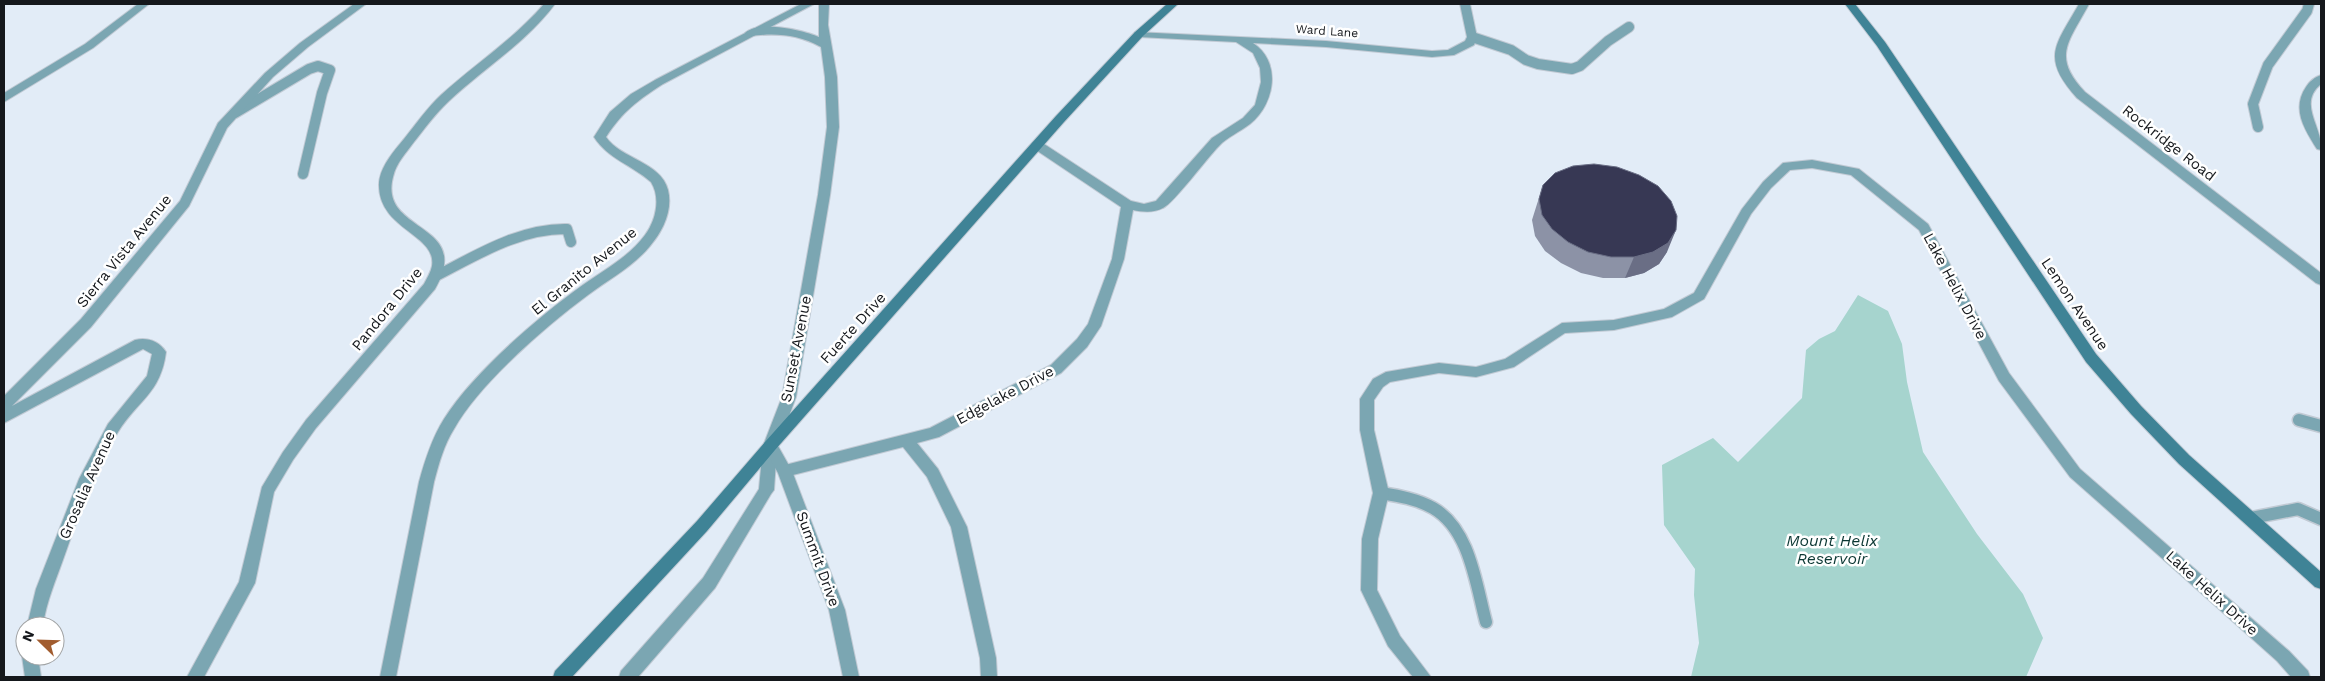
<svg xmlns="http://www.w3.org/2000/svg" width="2325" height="681" viewBox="0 0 2325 681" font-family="'Work Sans',sans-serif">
  <rect width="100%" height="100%" fill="#e2ecf7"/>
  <path fill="#a6d4ce" d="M1858 295 1888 311 1902 344 1907 382 1923 452 1977 534 2023 594 2043 638 2026 677H1691L1699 643 1694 595 1695 569 1664 525 1662 465 1713 438 1738 462 1802 398 1806 350 1819 339 1835 331Z"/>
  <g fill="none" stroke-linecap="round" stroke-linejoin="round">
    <defs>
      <path id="service-far1" d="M1472 37 1511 50 1526 60 1538 64 1572 69 1580 66 1608 41 1629 27
        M235 113 309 69 318 66 330 70 322 93 303 174
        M2258 127 2253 104 2268 65 2307 11 2309 4
        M436 276C477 255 520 228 567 229L571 242"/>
      <path id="service" d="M2299 420 2321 426
        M1381 493C1399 496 1417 499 1433 508 1470 529 1476 585 1486 622
        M2251 518 2298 509 2321 519"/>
      <path id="minor" d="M138 4H149L93 48 4 102V93L85 44Z
        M354 4H366L308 47 273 77 227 128 189 206 91 327 12 406 135 340C147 337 159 341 166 352 161 393 138 400 118 432 95 470 79 514 64 557 56 580 46 602 43 626H27L36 589 79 479 108 424 147 376 152 354 143 349 4 423V396L81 319 180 201 218 123 265 73 300 43Z
        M544 4H555C526 43 484 68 449 101 436 113 425 128 414 142 406 153 396 163 393 177 378 234 474 221 435 289L316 428 293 460 274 492 255 583 204 677H187L239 582 262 487 283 452 306 420 424 284C427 278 431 272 432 266 437 234 379 230 379 185 379 168 394 151 404 139 416 124 427 108 441 95 475 64 514 39 544 4Z
        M801 4H814L663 84C637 101 623 111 606 137 621 159 661 162 668 190 673 210 663 231 650 246 633 267 609 279 588 295 546 326 479 384 454 429 444 445 439 463 434 482L396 677H380L419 482C425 460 432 438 444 419 472 374 537 318 580 287 602 271 628 258 645 235 656 220 661 198 651 182 632 165 608 159 594 137L610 112 631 94 655 80Z
        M1460 4H1470L1477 37 1474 45 1454 55 1432 57 1326 47 1253 43C1282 62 1275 104 1250 124 1240 132 1227 137 1219 146 1207 158 1174 203 1163 208 1154 213 1143 212 1133 210L1124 259 1101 326 1087 347 1061 373 939 437 917 443 938 469 967 527 996 658 997 677H981L980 658 951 527 927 477 903 447 785 477 780 475 778 471 780 467 785 465 930 428 1051 365 1077 339 1088 324 1112 259 1121 207 1033 148 1031 145 1033 142H1041L1131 201 1144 204 1156 201 1212 138 1243 118 1255 105 1261 82 1260 68 1253 53 1236 42 1139 37 1134 34 1135 32 1326 41 1432 51 1448 50 1465 41 1467 37Z
        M2079 4H2089C2069 42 2051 56 2085 92L2321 273V285L2316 283 2077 98C2040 57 2056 45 2079 4Z
        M1812 160 1859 169 1928 224 2009 373 2080 469 2289 651 2308 671 2310 677H2291L2277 661 2182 576 2070 477 1999 381 1919 230 1851 175 1812 168 1790 170 1771 188 1751 214 1704 299 1672 317 1614 330 1565 333 1514 367 1476 377 1439 373 1390 382 1383 387 1374 400V430L1389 493 1378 539 1377 590 1400 636 1431 677H1413L1388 646 1361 590 1362 539 1373 493 1360 430V399L1373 379 1386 372 1439 363 1476 367 1505 359 1562 323 1614 320 1664 309 1694 293 1742 209 1763 182 1783 163Z
        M770 440 775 442 777 446 774 490 771 494 715 588 638 677H619L621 671 703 578 759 489 763 446 765 442Z
        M25 650V656H38L41 677H25L22 656Z"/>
      <path id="tertiary" d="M819 4H829L828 25 837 77 839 127 830 195 796 397 778 446 792 471 845 610 859 677H843L829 610 778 473 763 446 782 397 818 195 827 127 825 77 821 47C797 34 776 33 750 36L745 33C759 20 803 30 819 37Z
        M2321 75V84C2297 104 2323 127 2321 150L2317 149C2305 130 2291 109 2306 87 2309 82 2315 77 2321 75Z"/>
      <path id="secondary" d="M1167 4H1178L1143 36 1064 122 775 450 707 531 572 677H553L555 671 697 521 765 442 1056 116 1135 32Z
        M1845 4H1855L1885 42 2096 354 2141 406 2189 455 2321 572V589L2315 587 2179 464 2131 414 2086 362 1877 46Z"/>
    </defs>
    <use href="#service-far1" stroke="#c1cad4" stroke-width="12"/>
    <use href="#service" stroke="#c1cad4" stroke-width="15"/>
    <use href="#minor" stroke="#c1cad4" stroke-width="2"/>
    <use href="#tertiary" stroke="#c1cad4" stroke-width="2"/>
    <use href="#secondary" stroke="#c1cad4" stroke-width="2"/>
    <use href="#service-far1" stroke="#7ba6b2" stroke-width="10"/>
    <use href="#service" stroke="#7ba6b2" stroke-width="12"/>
    <use href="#minor" fill="#7ba6b2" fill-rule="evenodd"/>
    <use href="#tertiary" fill="#7ba6b2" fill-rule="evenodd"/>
    <use href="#secondary" fill="#3f8396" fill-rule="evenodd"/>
  </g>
  <path fill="#8c92a6" d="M1543 185 1667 252 1659 264 1644 273 1625 278H1603L1581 273 1561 263 1545 251 1535 236 1532 220Z"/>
  <path fill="#6a6e85" d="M1676 230 1667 252 1659 264 1644 273 1625 278 1634 257Z"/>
  <path fill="#373854" stroke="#6a6e85" d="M1594 164 1617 167 1639 175 1658 186 1671 201 1677 216 1676 230 1668 243 1653 252 1634 257H1611L1588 252 1568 242 1552 229 1542 215 1539 199 1543 185 1555 173 1573 166Z"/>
  <g text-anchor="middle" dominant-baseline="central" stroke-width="5" stroke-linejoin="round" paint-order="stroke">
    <g font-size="12" fill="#15181c" stroke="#fff">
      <text transform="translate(1327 31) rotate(4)">Ward Lane</text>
    </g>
    <g font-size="15" fill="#15181c" stroke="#fff">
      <text transform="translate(2169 143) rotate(38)">Rockridge Road</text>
      <text transform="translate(124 251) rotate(-51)">Sierra Vista Avenue</text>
      <text transform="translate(584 271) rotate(-39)">El Granito Avenue</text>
      <text transform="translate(1955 286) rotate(62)">Lake Helix Drive</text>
      <text transform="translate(2075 304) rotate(56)">Lemon Avenue</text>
      <text transform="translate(387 309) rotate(-51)">Pandora Drive</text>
      <text transform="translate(853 328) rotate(-48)">Fuerte Drive</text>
      <text transform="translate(796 349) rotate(-79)">Sunset Avenue</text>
      <text transform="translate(1005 395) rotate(-28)">Edgelake Drive</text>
      <text transform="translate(87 485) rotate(-66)">Grosalia Avenue</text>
      <text transform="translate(818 559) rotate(70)">Summit Drive</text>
      <text transform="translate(2212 593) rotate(42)">Lake Helix Drive</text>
    </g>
    <g font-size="16" font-style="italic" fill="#0b3733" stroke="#fff">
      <text x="1832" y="540">Mount Helix<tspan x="1832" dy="18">Reservoir</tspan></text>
    </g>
  </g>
  <rect width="2325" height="681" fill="none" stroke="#15181c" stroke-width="10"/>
  <g transform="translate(40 641) rotate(293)"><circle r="24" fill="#ffffff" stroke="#a1a3a4"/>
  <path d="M0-4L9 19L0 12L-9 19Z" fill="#a15c2f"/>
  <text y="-8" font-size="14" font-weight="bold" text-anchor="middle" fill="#15181c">N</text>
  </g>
</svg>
